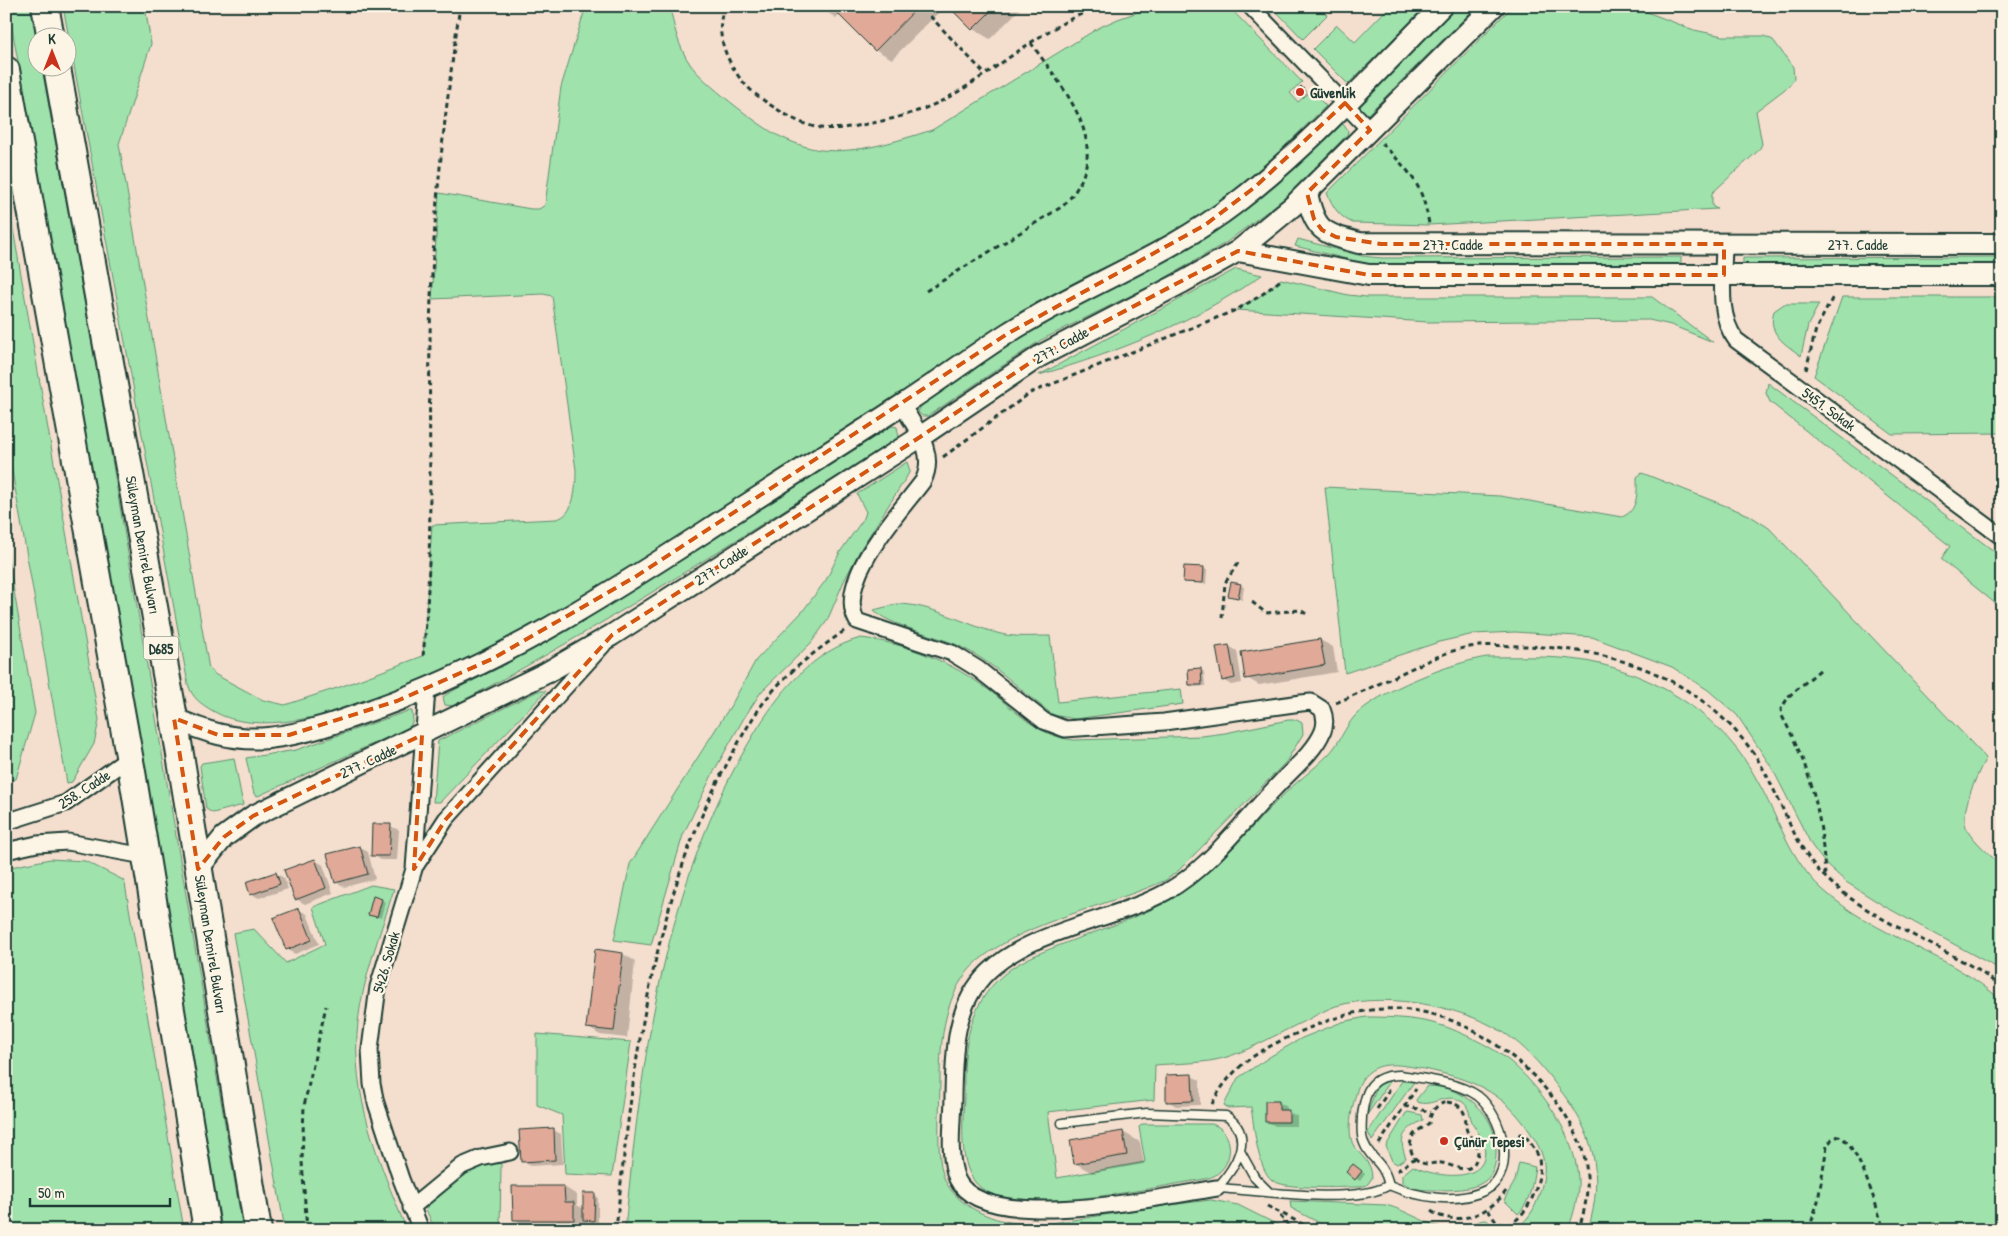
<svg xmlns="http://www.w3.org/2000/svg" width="2008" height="1236" viewBox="0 0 2008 1236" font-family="'Patrick Hand',sans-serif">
  <rect width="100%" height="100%" fill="#f4dece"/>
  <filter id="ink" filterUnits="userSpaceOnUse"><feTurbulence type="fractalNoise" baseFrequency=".02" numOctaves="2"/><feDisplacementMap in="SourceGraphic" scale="10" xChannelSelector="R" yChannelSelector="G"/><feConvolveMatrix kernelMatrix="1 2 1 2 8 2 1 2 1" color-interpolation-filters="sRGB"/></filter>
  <g filter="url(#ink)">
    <path fill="#9fe2ac" stroke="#5f9070" d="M8 6H31L37 43 38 68H42L97 371 243 1230H222L136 719Z
      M63 6H145L151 44 119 144 209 669 216 675 263 700 285 705 340 687 423 656 432 525 556 519C575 516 576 486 576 470L552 296 543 294 432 299 439 193 531 209H539L545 205 561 87 586 6H670C673 25 679 48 690 64 701 81 758 125 777 135 791 142 806 148 821 150 857 154 897 141 932 130L1100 27 1118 19 1155 6H1228L1302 82 1290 93 1298 102 1311 91 1326 106 1280 151 1239 187 1186 225 1038 303 595 591C518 635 297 762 213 711 201 704 192 698 188 684Z
      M1271 6H1318L1327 15 1303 39Z
      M1390 6H1426L1348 84 1313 49 1337 25 1355 42Z
      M1458 6H1477L1366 116 1359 108V104Z
      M1513 6H1552L1555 9 1570 6H1631L1694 30 1723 36H1764L1773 40 1793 67 1794 79 1789 86 1756 111 1762 144 1759 150 1712 193V206L1717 209 1429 225 1353 223C1339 217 1333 207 1327 193Z
      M1339 123 1343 124 1348 131 1347 135 1286 197 1227 242 1160 281 1041 340 928 416H922L918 412 921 406 1030 331 1178 253 1217 230 1273 186Z
      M6 189 99 720 94 744 72 782 67 783 6 437Z
      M1298 239 1362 256 1382 258 1681 257V265H1382L1362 263 1295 246Z
      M2002 257V264H1743V258Z
      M1236 269 1262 275C1192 323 1119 352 1039 375Z
      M1281 279 1348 295 1367 297H1652L1713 342 1671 325 1649 320 1428 322 1236 310 1260 296Z
      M1842 297H2002V433L1892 434 1814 376Z
      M1784 304H1819L1808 325 1801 356C1784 343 1767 334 1774 311Z
      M1768 383 2002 557V609L1941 559 1950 546 1770 402 1766 393Z
      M892 426 897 427 899 437C752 530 607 625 453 706L445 705 443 697 447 694 567 631Z
      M907 462 910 471 906 478 860 550 844 581 827 621 811 643 761 692 744 718 714 771 683 835 651 945 614 940 630 864 733 702 756 660 802 612 826 580 840 552 864 518 866 512 857 494Z
      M1642 473 1749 515 1769 528 1986 758C1978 772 1958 815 1967 829 1975 843 1991 855 2002 867V974L1994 966 1884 906 1846 882 1824 862 1812 846 1772 768 1737 715 1708 690 1672 667 1592 637 1515 632 1474 634 1439 642 1345 673 1325 487 1500 496 1622 517C1639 510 1637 492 1637 477Z
      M6 545 35 713 16 779 6 781Z
      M897 604C931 604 964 624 997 633 1014 638 1033 636 1050 636L1058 702 1181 689 1183 704 1075 719 1053 715C1022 692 993 661 957 645 938 636 885 624 874 610Z
      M861 638C907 643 953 663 990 691 1018 712 1037 736 1074 740L1202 736 1225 733 1288 720H1297L1302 723 1303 734 1286 762 1178 871 1166 880C1107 907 1030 919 979 960 944 989 940 1040 940 1082 940 1107 935 1158 945 1180 956 1205 990 1220 1016 1223 1041 1226 1067 1221 1091 1217 1131 1211 1171 1204 1211 1200L1238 1205 1288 1230H625C641 1060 664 882 754 734 778 694 813 650 861 638Z
      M1487 657C1524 657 1564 655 1600 664 1665 680 1725 720 1757 780 1778 817 1790 860 1822 889 1875 937 1950 953 2002 1001V1230H1588C1605 1173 1594 1132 1557 1086 1544 1069 1531 1053 1513 1039 1471 1007 1388 991 1336 1006 1327 1009 1318 1014 1309 1019 1282 1031 1255 1048 1227 1057 1205 1064 1178 1063 1155 1065L1154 1100 1048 1112 1057 1178 1145 1162 1139 1127 1143 1124H1212C1235 1131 1235 1164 1214 1176 1210 1178 1204 1179 1199 1180 1154 1187 1004 1221 975 1182 957 1158 964 1118 964 1090 963 1047 969 1004 1003 975 1021 959 1045 951 1068 942 1110 926 1155 913 1191 886 1225 861 1251 826 1281 797 1296 782 1313 770 1328 755 1339 744 1344 729 1354 717 1377 691 1453 662 1487 657Z
      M538 691H546L440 802H433L438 741Z
      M408 711H412L413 720 410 727 258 796 254 794 246 758 296 750Z
      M234 758 243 805 213 813 206 809 200 766 202 763Z
      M50 859 85 861 123 880 125 884 184 1230H6V868Z
      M371 885 394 889C381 932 363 977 358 1022 350 1095 379 1162 406 1228L285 1230 233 933 254 929 286 963 325 944 313 907Z
      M1366 1017C1394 1017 1423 1018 1449 1028 1471 1037 1495 1048 1513 1064 1543 1091 1575 1135 1578 1178 1579 1196 1574 1213 1568 1230H1512C1528 1222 1535 1209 1540 1192 1548 1166 1545 1155 1530 1132 1503 1091 1471 1079 1424 1069 1407 1066 1384 1060 1369 1072 1362 1077 1358 1086 1356 1094 1352 1107 1346 1134 1354 1146 1362 1158 1372 1162 1372 1178L1367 1185 1360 1187C1343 1187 1283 1190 1272 1180 1257 1168 1254 1125 1251 1107L1228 1108 1224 1105 1238 1078 1271 1056 1302 1038 1342 1022Z
      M537 1034 631 1042 612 1176 565 1174 562 1115 537 1105Z
      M1392 1079 1367 1115 1377 1086Z
      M1402 1081 1414 1082 1372 1141 1368 1132Z
      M1427 1086C1464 1086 1498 1114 1496 1152 1496 1160 1495 1170 1489 1177 1480 1189 1456 1190 1442 1190 1429 1190 1413 1191 1402 1182V1175L1413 1166C1435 1178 1492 1185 1484 1145 1482 1137 1477 1131 1473 1124 1469 1116 1470 1106 1461 1101 1445 1092 1432 1108 1417 1102L1416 1100Z
      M1408 1112 1422 1115 1423 1120C1405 1130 1397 1136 1406 1158L1397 1164 1392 1161 1386 1146 1406 1113Z
      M496 1162 501 1164 500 1228 435 1230 425 1207C449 1187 464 1169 496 1162Z
      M1519 1163 1535 1167C1532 1183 1531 1202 1518 1214L1504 1200 1515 1181Z
      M1290 1201 1386 1205C1409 1211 1429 1227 1453 1230H1333L1291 1208Z
      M1483 1220H1487L1495 1230H1454Z"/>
    <path fill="#0003" d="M817 6H945L892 59 876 50 840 14 836 18Z
      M950 6H1023L990 39 973 29Z
      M1302 88 1308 93 1303 98 1300 96Z
      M1203 568 1207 570 1206 584 1184 581Z
      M1232 583 1244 587 1242 600 1229 595Z
      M1320 640 1333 647 1337 672 1259 685 1247 678Z
      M1229 646 1237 651 1242 683 1231 685 1223 680Z
      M1200 669 1204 672 1205 686 1194 687 1190 685Z
      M390 826 399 830 397 860H381L373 855Z
      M360 847 368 852 375 879 345 887 336 882Z
      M315 860 323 865 333 893 305 904 296 899Z
      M275 873 284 878 288 889 259 898 251 894Z
      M382 900 385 902 381 918 369 914Z
      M299 910 307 914 319 944 295 954 287 949Z
      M623 954 635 961 627 1038 600 1035 587 1027Z
      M1191 1076 1200 1080V1105L1176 1106 1168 1101Z
      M1279 1102 1287 1107V1111L1297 1116V1126H1275L1266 1121Z
      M553 1130 561 1134 563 1164 530 1166 522 1161Z
      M1123 1132 1140 1142 1144 1164 1092 1173 1075 1163Z
      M1357 1167 1365 1174 1360 1181 1348 1172Z
      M564 1187 577 1195V1205L584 1209 594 1194 598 1197V1222H586L587 1226 527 1227 514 1219Z"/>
    <path fill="#e0a998" stroke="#1f3d34" d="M830 6H919L875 51Z
      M948 6H996L972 30Z
      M1301 86 1306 91 1299 97 1295 93Z
      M1184 566 1204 567 1203 583 1183 582Z
      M1231 582 1241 584 1238 598 1228 596Z
      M1320 639 1325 665 1245 679 1241 652Z
      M1229 645 1235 678 1222 681 1216 647Z
      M1201 668 1202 685H1189L1188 669Z
      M372 824H391L389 856H371Z
      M360 846 368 874 335 883 327 854Z
      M315 859 326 888 295 900 284 870Z
      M276 872 280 884 250 895 246 882Z
      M373 896 382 899 377 917 368 915Z
      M299 908 312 940 286 950 273 918Z
      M595 949 623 953 614 1031 586 1028Z
      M1192 1074 1193 1101 1166 1102V1075Z
      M1265 1101H1279V1110H1289V1122H1265Z
      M554 1128 555 1160 521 1162 519 1130Z
      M1123 1131 1127 1155 1074 1164 1070 1140Z
      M1353 1164 1362 1171 1355 1180 1346 1172Z
      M512 1186H564L565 1202H574V1220H513Z
      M583 1193H595L594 1221 583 1220Z"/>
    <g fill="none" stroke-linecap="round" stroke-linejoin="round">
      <defs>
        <path id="lane" d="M1400 1075C1422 1078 1460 1083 1478 1096 1501 1114 1519 1172 1486 1190 1456 1205 1417 1197 1389 1185 1383 1160 1371 1161 1364 1143 1360 1135 1362 1125 1362 1116 1365 1090 1371 1075 1400 1075Z
          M1062 1123 1147 1113 1226 1116C1257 1136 1234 1169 1217 1188
          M1240 1151 1255 1178 1268 1191
          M1217 1188C1259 1190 1355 1206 1389 1185"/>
        <path id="street" d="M1250 6 1370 130
          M1724 244C1724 274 1716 314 1736 340L2002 537
          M902 405C916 429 937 453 923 481 900 512 834 581 857 621L952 653 978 669 1044 721 1065 729 1164 722 1301 703 1311 702 1322 709C1325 716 1326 723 1323 731 1314 753 1290 771 1275 788 1241 823 1209 868 1166 892 1113 921 1032 929 988 972 954 1005 954 1051 953 1095 953 1121 947 1154 957 1179 983 1236 1167 1196 1217 1188
          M6 822 66 803 129 758
          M6 851 37 844 68 842 144 856
          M416 865 446 819 603 645
          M411 1208 462 1166 481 1158 510 1152
          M421 1230 401 1179 376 1103 372 1084 370 1049 378 987 414 869 427 689"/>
        <path id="secondary" d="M1307 193C1315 231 1322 233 1359 243L2002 244
          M1238 251 1369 275H2002
          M174 718C204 732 234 741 268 738 306 734 341 721 377 708 495 666 601 599 706 531 771 488 837 448 902 405 938 382 972 356 1008 333 1082 286 1166 257 1236 203 1309 147 1376 72 1442 6
          M198 869 224 837 253 816 546 673 612 635 920 437 1040 356 1183 282 1238 251 1293 206 1494 6"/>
        <path id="highway" d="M45 6 51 38
          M57 68 174 718 258 1230
          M6 70 132 772 207 1230"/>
      </defs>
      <use href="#lane" stroke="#1f3d34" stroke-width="11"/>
      <use href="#street" stroke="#1f3d34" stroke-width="19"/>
      <use href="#secondary" stroke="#1f3d34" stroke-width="24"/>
      <use href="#highway" stroke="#1f3d34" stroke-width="30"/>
      <path stroke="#1f3d34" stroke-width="3" stroke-dasharray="5 4" stroke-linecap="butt" d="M725 6C714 30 725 57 739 77 751 93 767 103 783 113 815 132 831 131 867 124 895 119 924 111 949 97 1001 68 1045 24 1103 6
        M930 16 985 74
        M1382 143C1410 173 1422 182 1429 224
        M926 291 1063 206C1118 149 1067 94 1031 43
        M1806 370 1816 329 1833 297
        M943 457 1030 393 1236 310 1260 296 1282 279
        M1252 602 1266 613 1300 610 1308 615
        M1222 618 1225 583 1238 563
        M423 656C434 551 428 447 430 342 431 230 444 117 460 6
        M1820 670 1789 696 1781 709 1782 716C1812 772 1822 813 1825 877
        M1336 703C1361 692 1386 681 1410 669 1428 661 1445 652 1464 648 1484 644 1505 646 1525 646 1613 649 1693 675 1749 747 1779 786 1790 844 1825 877 1857 908 1901 929 1940 949 1962 961 1984 971 2002 989
        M1447 1102C1462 1104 1466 1112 1466 1126 1466 1138 1482 1142 1477 1157 1471 1178 1454 1165 1442 1163 1437 1162 1432 1164 1427 1164 1414 1163 1407 1149 1412 1138 1415 1130 1423 1129 1429 1123 1431 1111 1435 1105 1447 1102Z
        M1212 1104C1231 1067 1256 1052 1293 1035 1340 1014 1379 1001 1432 1014 1490 1029 1556 1085 1579 1141 1591 1169 1589 1202 1578 1230
        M1404 1106 1431 1112
        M1377 1109 1390 1089
        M1379 1144 1416 1089
        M1397 1171 1415 1158
        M1267 1206 1314 1230
        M1488 1210 1496 1222 1506 1226C1528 1218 1543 1181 1539 1159 1537 1150 1529 1142 1525 1135L1520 1134 1517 1144
        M1431 1211C1455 1228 1490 1214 1506 1191
        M1280 1216 1292 1230
        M307 1230 302 1162 304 1106 326 1006
        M616 1230C632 1073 651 902 728 762 741 738 754 713 772 692 792 668 819 649 844 631
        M1809 1230 1818 1201 1827 1146 1832 1139 1839 1136C1859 1145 1877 1209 1884 1230"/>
      <use href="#lane" stroke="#fcf5e5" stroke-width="8"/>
      <use href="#street" stroke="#fcf5e5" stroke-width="15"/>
      <use href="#secondary" stroke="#fcf5e5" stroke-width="20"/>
      <use href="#highway" stroke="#fcf5e5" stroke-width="26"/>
    </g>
  </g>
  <path fill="none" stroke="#d45610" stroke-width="4" stroke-dasharray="10 6" stroke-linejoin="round" d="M1345 103 1370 130 1307 193 1314 219 1322 230 1336 237 1381 244H1724V275H1369L1238 251 1040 356 920 437 612 635 446 819 414 869 422 735 253 816 224 837 198 869 174 718 218 735H289L397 701 492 659 635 577 1007 334 1205 225 1255 187Z"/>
  <g fill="#c8321e" stroke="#fcf5e5" stroke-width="2">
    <circle cx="1300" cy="92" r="5"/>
    <circle cx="1444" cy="1141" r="5"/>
  </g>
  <g text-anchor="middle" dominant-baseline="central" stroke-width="4.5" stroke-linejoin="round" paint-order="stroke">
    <rect fill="#fcf5e5" stroke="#617469" stroke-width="1" x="143.5" y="636.5" width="35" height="23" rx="4"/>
    <g font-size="14" font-weight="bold" fill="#1f3d34">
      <text x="161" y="648">D685</text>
    </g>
    <g font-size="15" font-weight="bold" fill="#1f3d34" stroke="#fcf5e5" text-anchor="start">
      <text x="1310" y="92">Güvenlik</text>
      <text x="1454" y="1141">Çünür Tepesi</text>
    </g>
    <g font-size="15" fill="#1f3d34" stroke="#fcf5e5">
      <text x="1453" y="244">277. Cadde</text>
      <text x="1858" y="244">277. Cadde</text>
      <text transform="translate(1061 345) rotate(-29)">277. Cadde</text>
      <text transform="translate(1829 409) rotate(36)">5451. Sokak</text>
      <text transform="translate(143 545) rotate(80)">Süleyman Demirel Bulvarı</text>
      <text transform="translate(721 565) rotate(-33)">277. Cadde</text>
      <text transform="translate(368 761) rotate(-25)">277. Cadde</text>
      <text transform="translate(84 789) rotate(-33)">258. Cadde</text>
      <text transform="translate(211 944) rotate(81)">Süleyman Demirel Bulvarı</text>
      <text transform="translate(386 962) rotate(-74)">5426. Sokak</text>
    </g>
  </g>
  <rect width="2008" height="1236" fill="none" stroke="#fcf5e5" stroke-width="25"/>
  <rect x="12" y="12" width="1983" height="1211" fill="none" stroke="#1f3d34" stroke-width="2" filter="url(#ink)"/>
  <g transform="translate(52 52)"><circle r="24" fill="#fcf5e5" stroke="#a4ab9e"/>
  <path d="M0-4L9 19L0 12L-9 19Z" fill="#c8321e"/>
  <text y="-8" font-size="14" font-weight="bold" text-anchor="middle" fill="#1f3d34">K</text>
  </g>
  <path d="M30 1198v8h140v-8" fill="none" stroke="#1f3d34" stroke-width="2.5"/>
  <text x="38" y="1198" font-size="15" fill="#1f3d34" stroke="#fcf5e5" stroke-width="4" paint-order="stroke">50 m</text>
</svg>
